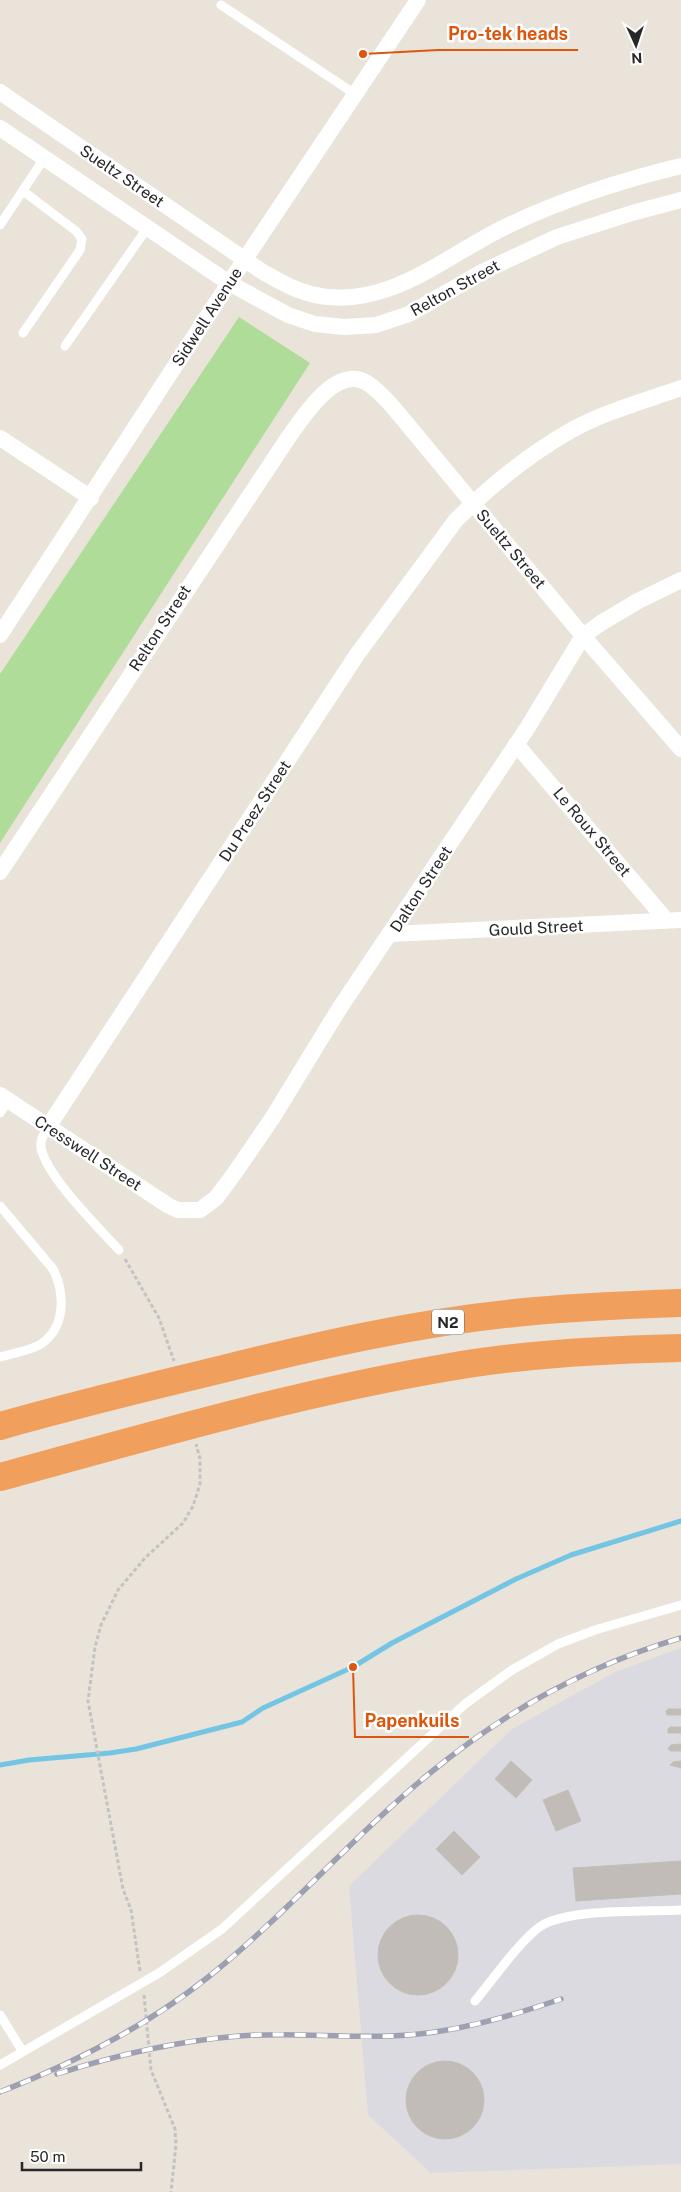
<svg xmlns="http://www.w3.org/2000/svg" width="681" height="2192" viewBox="0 0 681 2192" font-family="'Public Sans',sans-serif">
  <rect width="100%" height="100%" fill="#e9e3da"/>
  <path fill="#dcdae1" d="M681 1648V2164L431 2173 368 2115 349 1886 512 1729 615 1672Z"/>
  <path fill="#b0dc9a" d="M239 317 310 363 0 843V674Z"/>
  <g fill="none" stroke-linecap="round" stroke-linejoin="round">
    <path stroke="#74c5e4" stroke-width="5" d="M0 1765 29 1760 110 1753 136 1749 242 1722 263 1708 353 1667 392 1643 516 1579 571 1555 681 1521"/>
  </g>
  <path fill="#c1bcb7" stroke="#c4beb4" d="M668 1709H681V1715H667L666 1711Z
    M670 1727H681V1733H668V1729Z
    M681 1744V1751H671L668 1749 671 1745Z
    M511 1761 532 1780 516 1798 495 1779Z
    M681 1761V1768L670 1765 673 1762Z
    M568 1790 581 1821 556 1831 543 1800Z
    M454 1831 480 1857 462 1875 436 1849Z
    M681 1861V1894L576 1901 573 1868Z
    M378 1955a40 40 0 1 1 80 0a40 40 0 1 1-80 0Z
    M406 2100a39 39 0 1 1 78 0a39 39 0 1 1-78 0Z"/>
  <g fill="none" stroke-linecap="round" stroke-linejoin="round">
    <path stroke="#c3c3c3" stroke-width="3" stroke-dasharray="4 2.5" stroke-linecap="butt" d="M125 1259 159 1318 174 1361
      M140 1971 131 1910 123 1889 88 1701 95 1647 101 1625 118 1590 145 1558 183 1523 193 1506 200 1484V1459L196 1444
      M144 1995 151 2070 175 2129 176 2145 171 2192"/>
    <path stroke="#fff" stroke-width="9" d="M221 5 355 94
      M23 191 76 231 82 239 80 250 23 333
      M0 225 45 157
      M65 346 148 227
      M0 1113 9 1100
      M48 1127C44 1134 40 1139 41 1148 47 1177 99 1228 119 1250
      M0 1206 53 1269C65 1293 66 1327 41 1344 30 1351 13 1353 0 1357
      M475 2001C491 1982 522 1938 541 1926 571 1908 645 1912 681 1910
      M0 2015 23 2052
      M0 2065 159 1973 222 1929 465 1704 512 1670 558 1644 595 1630 681 1605"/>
    <path stroke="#fff" stroke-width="16" d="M0 92 263 272C279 281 294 290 311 294 386 313 447 254 509 225 564 199 622 180 681 166
      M0 128 229 283 288 315 315 324 344 327 376 325 409 314 482 272 557 237 632 213 681 200
      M0 438 91 498
      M0 635 229 283 418 0
      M516 744 667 921
      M0 872 288 438C303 417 336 364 367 383 377 389 385 398 393 407L583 636 681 749
      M391 934 681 920
      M0 1095 169 1206 178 1210H200L216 1198 234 1174 273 1117 339 1009 528 727 583 636 601 623 638 601 681 580
      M48 1127 356 656 456 520C490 486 528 455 570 431 604 412 644 401 681 388"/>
    <path stroke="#f09f5d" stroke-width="28" d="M0 1426C74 1405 148 1387 223 1369 320 1345 416 1323 515 1313 570 1307 626 1305 681 1303
      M0 1477C147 1437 293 1394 444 1368 522 1354 602 1350 681 1348"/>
    <defs>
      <path id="rail" d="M57 2074C116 2055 177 2041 239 2036 290 2032 340 2038 391 2036 450 2034 505 2018 561 1999
        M0 2092C74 2063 144 2028 207 1978 286 1915 352 1837 430 1773 504 1712 589 1665 681 1638"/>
    </defs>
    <use href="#rail" stroke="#9da0b0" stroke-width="5.5"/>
    <use href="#rail" stroke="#fff" stroke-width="4" stroke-dasharray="11" stroke-linecap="butt"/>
  </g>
  <g text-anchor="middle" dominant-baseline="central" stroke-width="5" stroke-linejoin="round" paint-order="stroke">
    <rect fill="#fff" stroke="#686868" stroke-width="1" x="432" y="1309.5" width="32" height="25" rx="4"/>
    <g font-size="15" font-weight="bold" fill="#272727">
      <text x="448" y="1322">N2</text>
    </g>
    <g font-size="16" fill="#272727" stroke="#fff">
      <text transform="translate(122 176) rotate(34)">Sueltz Street</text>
      <text transform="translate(455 288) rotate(-29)">Relton Street</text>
      <text transform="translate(207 317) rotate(-57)">Sidwell Avenue</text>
      <text transform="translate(511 549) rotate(50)">Sueltz Street</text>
      <text transform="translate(160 628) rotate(-57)">Relton Street</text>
      <text transform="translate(255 811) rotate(-57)">Du Preez Street</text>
      <text transform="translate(592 832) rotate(50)">Le Roux Street</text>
      <text transform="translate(421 889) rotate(-57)">Dalton Street</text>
      <text transform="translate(536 928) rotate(-3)">Gould Street</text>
      <text transform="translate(88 1153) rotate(33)">Cresswell Street</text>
    </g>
  </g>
  <path fill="none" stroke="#de560d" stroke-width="2" d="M363 54L438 50H578M353 1667L355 1737H469"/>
  <g fill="#de560d" stroke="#fff" stroke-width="2">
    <circle cx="363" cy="54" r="5"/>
    <circle cx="353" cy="1667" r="5"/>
  </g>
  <g font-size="18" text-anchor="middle" font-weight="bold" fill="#de560d" stroke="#fff" stroke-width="5" stroke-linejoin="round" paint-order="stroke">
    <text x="508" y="40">Pro-tek heads</text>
    <text x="412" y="1727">Papenkuils</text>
  </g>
  <g transform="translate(636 45) rotate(177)" stroke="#ffffff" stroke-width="4" paint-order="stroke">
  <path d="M0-4L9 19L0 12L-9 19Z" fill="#272727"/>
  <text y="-8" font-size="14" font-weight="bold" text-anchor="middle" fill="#272727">N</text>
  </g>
  <path d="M22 2162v8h119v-8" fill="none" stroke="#272727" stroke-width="2.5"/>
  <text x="30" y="2162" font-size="15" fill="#272727" stroke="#ffffff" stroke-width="4" paint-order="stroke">50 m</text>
</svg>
